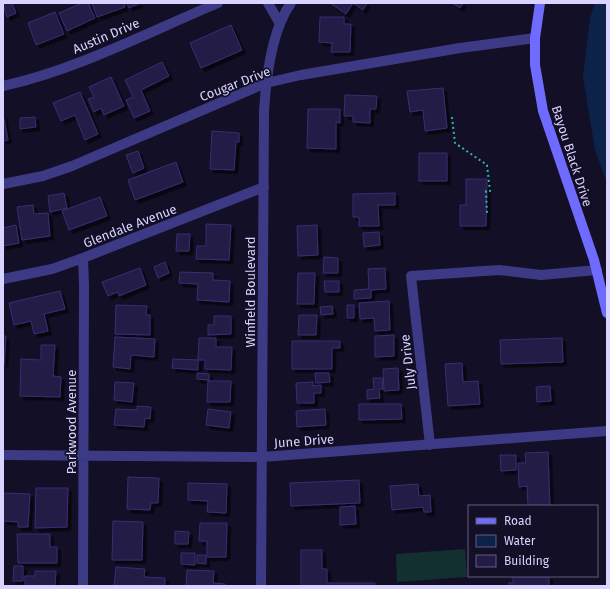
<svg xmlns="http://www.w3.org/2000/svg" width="610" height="589" viewBox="0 0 610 589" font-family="'Fira Sans',sans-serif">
  <defs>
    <filter id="shadow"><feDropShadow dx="3.5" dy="3.5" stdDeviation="0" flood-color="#0009"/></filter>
  </defs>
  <rect width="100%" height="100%" fill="#130f26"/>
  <path fill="#12302f" d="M465 549 467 577 397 582 396 554Z"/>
  <path fill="#0c2248" d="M595 3H607V183L595 150 583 77 590 17Z"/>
  <path fill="#241b47" stroke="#3b2d73" filter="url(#shadow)" d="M12 3 16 13 7 17 3 4Z
    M82 3H88L95 18 67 31 59 13Z
    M92 3H124L125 7 97 17Z
    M127 3H140L129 8Z
    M330 3H367L363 10 353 3 346 14Z
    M452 3H463L460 8Z
    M55 12 64 34 36 45 28 23Z
    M320 17H344V24H351L350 52H331L332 43 319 42Z
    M231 25 242 50 201 68 190 43Z
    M162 62 169 76 141 90 150 111 134 118 126 100 133 97 125 80Z
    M111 77 124 106 104 115 101 108 94 112 88 99 94 97 89 87Z
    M443 88 447 128 425 131 423 110 410 112 407 91Z
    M80 92 98 134 85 140 75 115 61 121 53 103Z
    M345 95 377 96 376 109H370V123L353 122V116H344Z
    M308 109H340V123L336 122V149L307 148Z
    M3 114 8 140 3 141Z
    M35 117 36 127 20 129V118Z
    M212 131 239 133V142H236L234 170 210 169Z
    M138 151 144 168 133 173 126 155Z
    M419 153H447V181H419Z
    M176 162 183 182 135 200 128 180Z
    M466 179H487L486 226H460V205H466Z
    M64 193 67 208 50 212 48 196Z
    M395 193V205H378L379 226H359V217H353V194Z
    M100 197 107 216 69 230 62 211Z
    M33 205 34 214 48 213 50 236 22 240 17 207Z
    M206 224 231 225 229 260 196 259 197 246H206Z
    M16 225 19 243 3 246V228Z
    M317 225 318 255 298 256 297 226Z
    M379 232 380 245 364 247 363 233Z
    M177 234H190L189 251H176Z
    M324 257 338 258V273H323Z
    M165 262 169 273 158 278 154 267Z
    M140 268 146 285 119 296 118 292 108 296 102 282Z
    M385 268 386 289 371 290V298L354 299V290L369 289 368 269Z
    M180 272 213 273V280L230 281 229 302 197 300 198 284 179 283Z
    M298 273H315L314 304H297Z
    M324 281H339V292H325Z
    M60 291 65 309 44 314 48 331 34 334 31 321 14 325 9 303Z
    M389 301 390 330 375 331 374 318 360 319 359 303Z
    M116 305 147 306 146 315H150V335L115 334Z
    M347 305H354V318H347Z
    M332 306 333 314 321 315 320 307Z
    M299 315H317L316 335H298Z
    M214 316H231V334L208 335V325H214Z
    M394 335V356L375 357V336Z
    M3 336H6L4 365H3Z
    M115 337 155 339 154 357 131 355 130 369 113 367Z
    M199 338H216V347H232L231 370 205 369V360H198Z
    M562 338 563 362 501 364 500 340Z
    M292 341H340V348H332V369H292Z
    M41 345H55L53 376 61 377 60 397 20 396 21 359 41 360Z
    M173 359 198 360V370L172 368Z
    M462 363 463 382 478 381 480 404 448 406 445 364Z
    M398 368 399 390 384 391 383 369Z
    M197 373 209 374V381H231L230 402H207L208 380 197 379Z
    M315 373H329L330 382 316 383Z
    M373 378H382L383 389H379L380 398 367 399V390L374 389Z
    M115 382 134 383 132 402 114 400Z
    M313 382V386L321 385V393H314V403H297L296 383Z
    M550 386 551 401 537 402 536 387Z
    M359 404H401L402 419 359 420Z
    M137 406 151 407 150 419 145 418 144 427 114 425 116 409 137 410Z
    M208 409 231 412 229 428 206 425Z
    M325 409 326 425 297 427 296 411Z
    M548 452 550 506H528L527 486 519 487 518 463H526L525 453Z
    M500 455H516V470L501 471Z
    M128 477 159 478 158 503H151L150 510 127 509Z
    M359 480 360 503 291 506 290 483Z
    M188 483 227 484 226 513 207 512 208 501 188 500Z
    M418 484 419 496 430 495 431 512H424L423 507 392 510 390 486Z
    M36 488H68L67 527 35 528Z
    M3 493 30 494 28 527H18V522L3 521Z
    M355 506 356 524 340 525V507Z
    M113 521 143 522 142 560H112Z
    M200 523H227L226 557H207V541H199Z
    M175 531 189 532 188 544H175Z
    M17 534H50V547H57V563H18Z
    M301 550H322V569H327V583H375V586H301Z
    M181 553H195V565L181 564Z
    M197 555H206V564L197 563Z
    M14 566H23V581H13Z
    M116 567 145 569 144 577 165 578V586H114Z
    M187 570 214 571 213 583 225 584V586H186Z
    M35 571H56L55 586H25V576H35Z
    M513 576H549V586H509V583H513Z"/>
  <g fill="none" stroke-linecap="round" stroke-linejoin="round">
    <path stroke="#2fb8b0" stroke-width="2" stroke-dasharray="2 3" stroke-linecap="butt" d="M452 117 455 143 487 165 490 191H486L487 214"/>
    <path stroke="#3d3a85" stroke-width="10" d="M268 3 280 24
      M3 86C76 70 149 32 218 3
      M3 184 43 176 72 166 266 83 301 75 460 48 535 38
      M3 279 52 269 83 258 264 187
      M430 445 411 276 499 270 541 275 597 270
      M3 455 262 457 607 431
      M83 586 84 286 83 258
      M261 586 264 111C266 78 271 31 291 3"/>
    <path stroke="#6f6bff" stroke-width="10" d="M540 3 535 38V65L543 111 594 260 607 313"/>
  </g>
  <g text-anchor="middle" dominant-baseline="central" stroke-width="3.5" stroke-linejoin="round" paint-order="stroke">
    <g font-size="13" fill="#d9d4ff" stroke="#130f26">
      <text transform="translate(106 36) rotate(-23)">Austin Drive</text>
      <text transform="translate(235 84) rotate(-21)">Cougar Drive</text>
      <text transform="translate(572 156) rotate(72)">Bayou Black Drive</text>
      <text transform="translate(130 226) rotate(-21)">Glendale Avenue</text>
      <text transform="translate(250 292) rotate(-90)">Winfield Boulevard</text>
      <text transform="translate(408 362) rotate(-97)">July Drive</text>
      <text transform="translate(71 422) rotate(-90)">Parkwood Avenue</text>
      <text transform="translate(304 441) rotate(-4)">June Drive</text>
    </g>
  </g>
  <rect width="610" height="589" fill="none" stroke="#d9d4ff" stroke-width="8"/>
  <rect x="468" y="505" width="130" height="72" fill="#130f26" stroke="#625e7d"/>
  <rect x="476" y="518" width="20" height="6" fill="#6f6bff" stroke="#625e7d"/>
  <text x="504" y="525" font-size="12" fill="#d9d4ff">Road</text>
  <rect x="476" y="535" width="20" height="12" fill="#0c2248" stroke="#625e7d"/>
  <text x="504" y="545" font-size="12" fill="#d9d4ff">Water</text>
  <rect x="476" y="555" width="20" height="12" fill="#241b47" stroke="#625e7d"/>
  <text x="504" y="565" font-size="12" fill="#d9d4ff">Building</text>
</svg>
